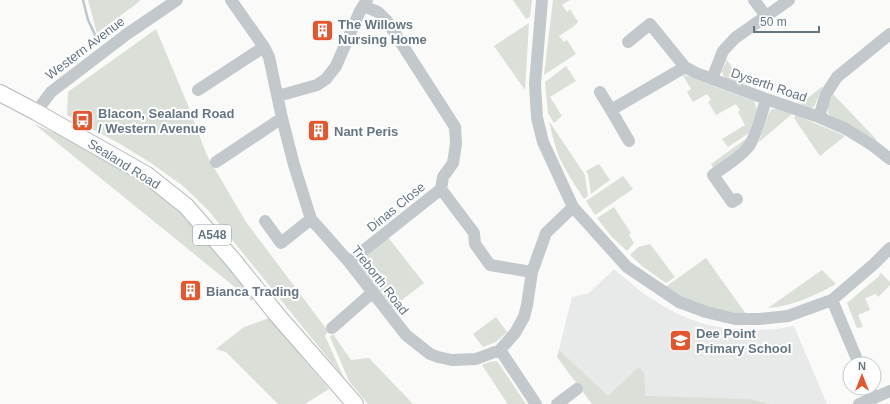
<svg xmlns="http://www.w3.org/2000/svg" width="890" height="404" viewBox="0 0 890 404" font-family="Arial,sans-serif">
  <rect width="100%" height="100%" fill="#fafaf8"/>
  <path fill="#e8e9e9" d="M614 269 644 294 670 310 687 318 708 325 724 328 759 330 776 329 794 326 827 404H592L557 357 572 297 589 293Z"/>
  <path fill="#dadfd7" d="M88 0H139L140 1 97 33Z
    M513 0H532L530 17 526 19Z
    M553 0H570L562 5 567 12 570 9 578 22 573 27 559 36 564 42 567 40 576 54 544 75Z
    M529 23 525 90 494 46Z
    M156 29 187 103 206 153 209 159 246 222 328 331 325 336 344 378 208 210 183 186 151 163 120 144 67 115 68 92Z
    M727 60 744 85 724 77 722 71Z
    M566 66 576 81 550 97 562 116 554 123 548 113 545 82Z
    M682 74 726 91 754 101 757 110 749 133 728 147 722 139 745 125 738 112 740 110 736 104 716 115 708 102 711 100 707 94 693 102 687 92 691 89Z
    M823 86 814 107 810 108 800 104Z
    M833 94 876 139 875 141 862 132 834 118 828 113V107Z
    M772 109H777L792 114 759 142 769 113Z
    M796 115 845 136 820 156 794 118Z
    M549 121 585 175 588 196 584 199C576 187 568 174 561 161 555 148 552 134 549 121Z
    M34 124 69 139 121 167 172 200 253 296 252 301Z
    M747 138 746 144 719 167 713 168 711 164Z
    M599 164 610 180 591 194 588 174 586 171Z
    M623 176 633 189 595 215 586 201Z
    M614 207 631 233 629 235 634 243 627 251 611 236 597 218Z
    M387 236 424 283 389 310 352 263Z
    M650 244 675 277 666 283 642 266 630 255 638 247Z
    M706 258 746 314 721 312 685 300 664 288Z
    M822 270 836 284C814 296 793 306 768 308Z
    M881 273 890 282V285L878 297 876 294 865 298 870 310 858 315 863 327 857 328 847 303 878 277Z
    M496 317 507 332 496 342 483 347 473 334Z
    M269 318 329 389 305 404H278L226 352 216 349 244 327Z
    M333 334 351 360 369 358 413 404H368L349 381 330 337Z
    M559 350 608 396 639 367 644 373 645 396 749 399 770 404H592L557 357Z
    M497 361 526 404H507V403L482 365 489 362Z"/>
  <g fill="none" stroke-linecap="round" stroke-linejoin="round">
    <path stroke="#bbc7cb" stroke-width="2.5" d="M83 0 88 20 97 39"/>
    <defs>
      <path id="major" d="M0 93 36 112 147 175 186 206 233 260 278 316 355 404"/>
    </defs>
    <use href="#major" stroke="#b5babe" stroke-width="18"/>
    <path stroke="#c3c8cc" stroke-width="12" d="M231 0 264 47 269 57 282 118 294 165 311 219 349 262 406 335 430 354 438 357 452 360 476 359 500 350 515 333 524 317 527 305 532 272 546 233 573 207
      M542 0 535 84 537 118 543 142 573 207 627 267 679 302 706 312 735 319H759L788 316 832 300 874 264 890 248
      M754 0 766 16
      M363 6 378 12 387 21 455 127 456 144 453 163 443 177 441 189 474 233 475 244 490 265 532 272
      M628 42 650 24 685 67 696 73 766 99 819 117 846 129 872 145 890 159
      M712 79 723 51 735 38 789 0
      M198 90 264 47
      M600 92 611 110 685 67
      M278 96 317 85 326 79 336 66 360 11 367 0
      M611 110 629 141
      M36 112 51 92 127 34 177 0
      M819 117 826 94 837 77 890 34
      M216 162 282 118
      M737 199 732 202 713 175C725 166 740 158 749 146 757 134 762 113 766 99
      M265 221 281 243 311 219
      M349 262 441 189
      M832 300 859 364
      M332 328 373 292
      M500 350 536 404
      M869 388 874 398 890 391
      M557 404 577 389
      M859 404 874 398"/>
    <use href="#major" stroke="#fff" stroke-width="16"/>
  </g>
  <defs>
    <symbol id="building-square" viewBox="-11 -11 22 22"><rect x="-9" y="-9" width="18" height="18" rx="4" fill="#e4572e" stroke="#fff"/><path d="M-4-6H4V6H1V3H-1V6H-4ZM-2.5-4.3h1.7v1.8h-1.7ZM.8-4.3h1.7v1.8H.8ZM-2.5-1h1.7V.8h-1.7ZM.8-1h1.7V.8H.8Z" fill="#fff"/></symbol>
    <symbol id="bus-square" viewBox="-11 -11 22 22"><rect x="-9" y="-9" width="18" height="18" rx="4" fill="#e4572e" stroke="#fff"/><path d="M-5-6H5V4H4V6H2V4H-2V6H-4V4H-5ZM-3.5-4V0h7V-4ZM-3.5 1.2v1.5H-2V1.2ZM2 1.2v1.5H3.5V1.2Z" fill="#fff"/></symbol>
    <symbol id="school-square" viewBox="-11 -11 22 22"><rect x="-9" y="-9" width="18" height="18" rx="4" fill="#e4572e" stroke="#fff"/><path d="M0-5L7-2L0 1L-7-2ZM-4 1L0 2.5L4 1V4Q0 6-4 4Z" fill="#fff"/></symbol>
  </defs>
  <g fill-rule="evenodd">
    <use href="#building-square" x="310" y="18" width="25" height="25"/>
    <use href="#bus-square" x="70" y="108" width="25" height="25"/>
    <use href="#building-square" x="306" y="118" width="25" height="25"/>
    <use href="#building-square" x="178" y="278" width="25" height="25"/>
    <use href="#school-square" x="668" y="328" width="25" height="25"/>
  </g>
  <g text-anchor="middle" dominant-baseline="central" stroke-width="4" stroke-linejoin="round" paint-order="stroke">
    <rect fill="#fff" stroke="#939fa8" stroke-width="1" x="193" y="225" width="38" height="20" rx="3"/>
    <g font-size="12" font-weight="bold" fill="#657683">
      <text x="212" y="235">A548</text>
    </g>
    <g font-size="13" font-weight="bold" fill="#657683" stroke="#fff" text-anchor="start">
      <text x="338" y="24">The Willows<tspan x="338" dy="15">Nursing Home</tspan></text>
      <text x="98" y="113">Blacon, Sealand Road<tspan x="98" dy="15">/ Western Avenue</tspan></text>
      <text x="334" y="131">Nant Peris</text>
      <text x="206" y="291">Bianca Trading</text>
      <text x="696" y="333">Dee Point<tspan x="696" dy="15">Primary School</tspan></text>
    </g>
    <g font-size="13" fill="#657683" stroke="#fff">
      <text transform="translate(85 48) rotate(-37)">Western Avenue</text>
      <text transform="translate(769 85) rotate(19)">Dyserth Road</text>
      <text transform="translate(124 164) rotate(32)">Sealand Road</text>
      <text transform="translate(396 207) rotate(-39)">Dinas Close</text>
      <text transform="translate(380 280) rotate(52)">Treborth Road</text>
    </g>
  </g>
  <g transform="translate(862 376)"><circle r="19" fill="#ffffff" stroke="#c1c8cd"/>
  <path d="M0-3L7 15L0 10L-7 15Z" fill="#e4572e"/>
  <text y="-6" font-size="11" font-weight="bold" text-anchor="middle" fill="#657683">N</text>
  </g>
  <path d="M754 26v6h65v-6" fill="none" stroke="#657683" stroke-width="2"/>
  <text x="760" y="26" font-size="12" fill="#657683" stroke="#ffffff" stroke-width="3" paint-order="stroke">50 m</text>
</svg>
